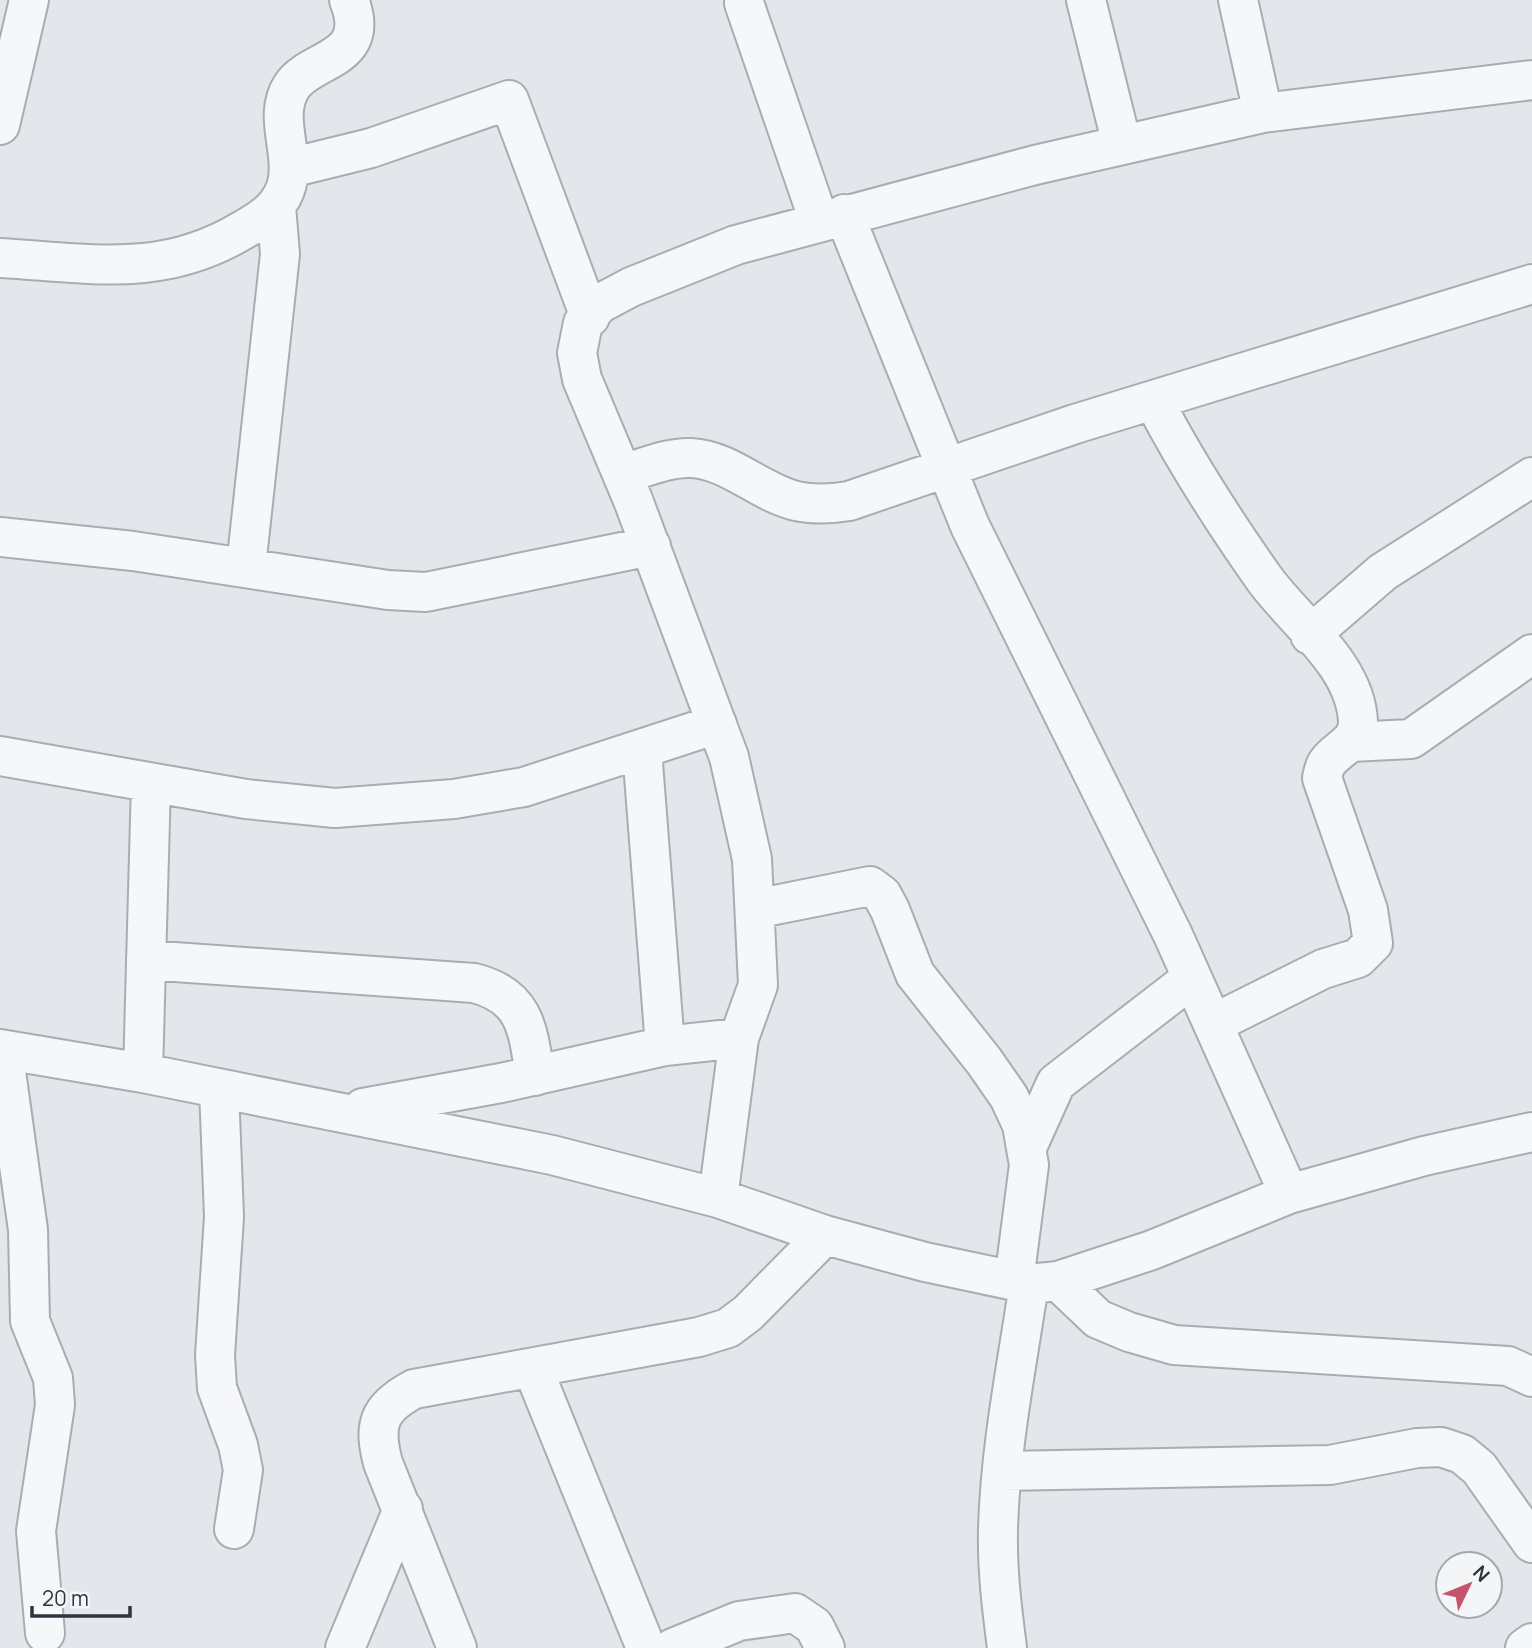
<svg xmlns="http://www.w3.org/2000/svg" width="1532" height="1648" viewBox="0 0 1532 1648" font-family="Manrope,sans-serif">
  <rect width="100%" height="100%" fill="#e3e6ea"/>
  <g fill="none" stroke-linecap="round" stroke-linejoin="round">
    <defs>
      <path id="minor" d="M1086 0 1122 145
        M1238 0 1263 113
        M744 3 819 221
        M0 125 29 0
        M290 168 371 148 509 100 590 317
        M844 214 970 526 1173 935 1289 1194
        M0 258C90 263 162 279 243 230 261 220 277 210 285 190 298 157 271 117 292 86 311 57 373 61 349 0
        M1154 401C1186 463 1223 520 1263 577 1294 621 1356 664 1358 722 1358 744 1337 748 1327 763 1324 767 1323 774 1322 778L1368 910 1373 943 1358 958 1323 969 1213 1024
        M623 474C644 468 668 457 691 458 730 460 759 492 796 501 814 505 831 504 849 501L1075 424 1532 284
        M0 537 133 551 388 590 426 592 651 546
        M246 567 280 254 276 206
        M1310 635 1383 572 1532 477
        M1351 742 1411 739 1532 654
        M642 750 665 1046
        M0 756 246 799 335 808 454 799 524 787 717 724
        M755 909 870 886 882 895 890 910 915 974 984 1061 1009 1097 1022 1125 1029 1165 1014 1281
        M146 960 474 983C526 996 528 1030 535 1076
        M0 1049 143 1073 552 1155 718 1198 825 1235 925 1262 1029 1284 1058 1281 1152 1250 1289 1194 1424 1156 1532 1132
        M3 1050 28 1230 30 1321 53 1378 55 1405 36 1531 45 1633
        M143 1073 151 783
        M219 1089 224 1217 215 1355 217 1388 238 1445 243 1470 234 1529
        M363 1108 501 1083 665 1046 739 1038
        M1028 1145 1056 1083 1192 978
        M718 1198 739 1038 758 985 752 859 729 757 633 500 582 379 577 353 583 323 599 304 631 287 736 245 1035 165 1263 113 1532 80
        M1058 1281 1098 1319 1129 1332 1174 1345 1508 1366 1532 1377
        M533 1369 646 1648
        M1002 1471 1330 1465 1417 1448 1441 1447 1462 1454 1479 1468 1532 1543
        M345 1648 403 1509
        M457 1648 383 1463C373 1425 378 1408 414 1389L699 1337 728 1328 748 1313 825 1235
        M673 1648 739 1621 795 1613 814 1626 825 1648
        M1007 1648C1002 1609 997 1570 998 1530 1000 1448 1017 1365 1029 1284
        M1525 1648 1532 1643"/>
    </defs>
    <use href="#minor" stroke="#a8adb4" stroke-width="42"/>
    <use href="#minor" stroke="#f6f7f9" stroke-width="38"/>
  </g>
  <g transform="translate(1469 1585) rotate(47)"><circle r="33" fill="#f3f5f7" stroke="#a3a8ae" stroke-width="2"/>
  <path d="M0-5L12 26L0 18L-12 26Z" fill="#c3546b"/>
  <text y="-10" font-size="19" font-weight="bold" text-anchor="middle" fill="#2c3541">N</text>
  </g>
  <path d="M32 1606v10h98v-10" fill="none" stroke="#2c3541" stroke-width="3.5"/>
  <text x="42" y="1606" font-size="21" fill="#2c3541" stroke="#f3f5f7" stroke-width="5" paint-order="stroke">20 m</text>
</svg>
